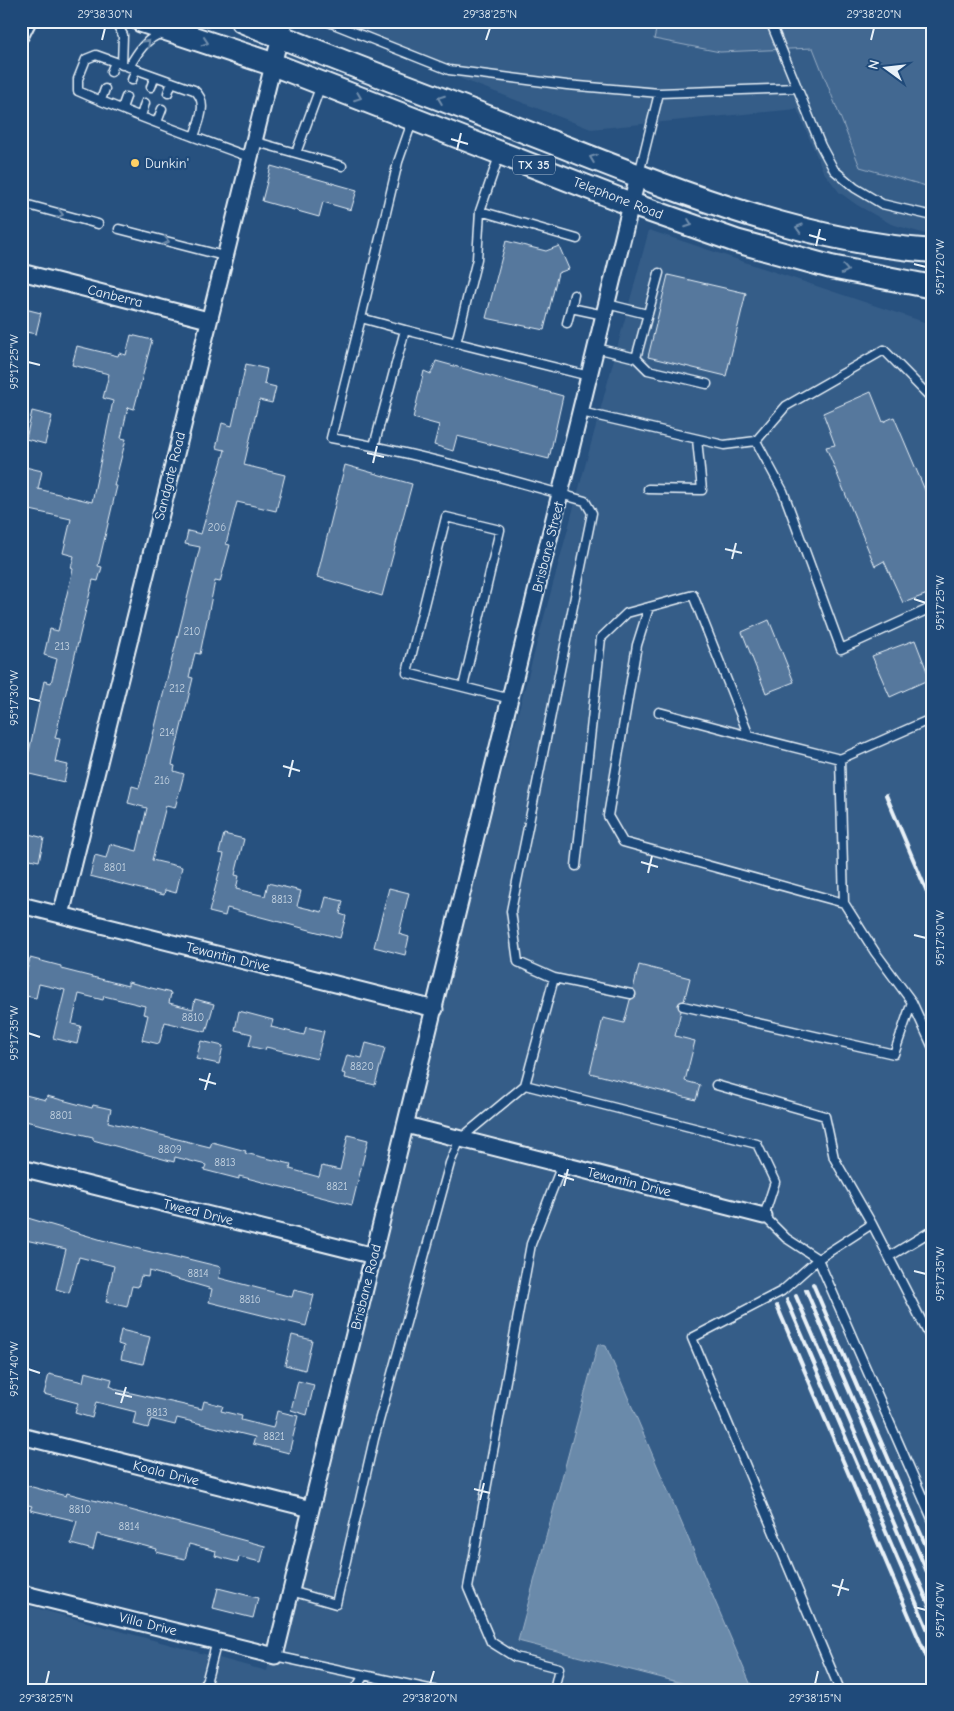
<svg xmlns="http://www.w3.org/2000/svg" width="954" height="1711" viewBox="0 0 954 1711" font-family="'Comic Neue',sans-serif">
  <rect width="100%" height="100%" fill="#27517f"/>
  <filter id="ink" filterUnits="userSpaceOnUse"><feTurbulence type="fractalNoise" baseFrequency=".02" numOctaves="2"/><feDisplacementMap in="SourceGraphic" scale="10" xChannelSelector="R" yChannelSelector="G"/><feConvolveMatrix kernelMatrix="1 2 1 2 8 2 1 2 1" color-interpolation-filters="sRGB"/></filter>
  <g filter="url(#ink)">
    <path fill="#355d88" d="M311 21H933V251L929 235 891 224 857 205 839 192 823 171 797 109 591 129Z
      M649 230 933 325V1690H21V1604L267 1671 518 713Z"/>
    <path fill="#436891" stroke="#96acc4" d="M658 21H933V188L860 167 813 48 720 52 654 39Z"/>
    <path fill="#6b8aaa" stroke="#9db3c9" d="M598 1344 606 1346 753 1690H709L518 1641Z"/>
    <path fill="#57789d" stroke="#e8f1f8" d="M271 166 357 190 351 210 323 202 319 217 262 201Z
      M506 241 546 251 559 246 569 269 558 273 544 330 486 318Z
      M668 275 746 293 726 376 648 357Z
      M21 308 41 313 36 334 21 331Z
      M131 335 152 340 134 409 128 407 121 438 126 439 114 486H117L98 566 102 567 98 581 93 580 55 738 60 739 55 762 68 765 64 782 21 772V750L29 752 44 681 51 683 57 659 44 655 50 629 58 631 73 569 71 568 74 556 63 553 71 519 21 508V466L42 471 38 489 92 502 113 401 103 398 109 374 72 365 77 346 118 356 119 353 126 355Z
      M436 361 563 396 549 459 457 436 453 451 434 445 439 425 413 418 424 371 431 374Z
      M246 364 267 369 264 384 276 387 272 403 259 400 244 465 285 475 276 511 237 502 226 544 230 545 220 582 215 581 200 654 195 653 189 677 193 678 172 765 175 766 174 771 184 774 175 808 166 806 152 860 182 867 176 893 165 890 164 895 90 876 95 855 106 858 110 844 137 851 147 808 128 803 132 786 139 788 147 759 200 547 185 544 188 531 201 534 225 450 216 448 222 423 232 426Z
      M871 392 883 422 894 417 933 509V592L903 603 884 561 875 566 826 447 835 445 823 413Z
      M32 411 52 416 45 444 26 439Z
      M345 465 412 484 382 596 317 577Z
      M769 620 794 682 766 693 742 632Z
      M915 640 930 679 890 697 872 656Z
      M21 832 44 838 39 861 21 857Z
      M224 834 244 839 235 875 239 876 236 889 265 896 268 883 301 891 297 906 322 912 326 897 343 901 340 914 346 916 340 938 227 908 225 916 209 912 224 854 219 853Z
      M389 888 409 893 399 934 409 937 405 955 374 947Z
      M30 958 61 966V969L128 986V982L171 993 169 1003 193 1009 195 999 214 1004 206 1032 165 1022 159 1044 142 1040 148 1015 143 1014 145 1006 104 996 103 1000 79 994 72 1024 81 1026 77 1044 53 1038 65 990 39 984 36 998 21 995Z
      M639 965 690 978 684 1001 678 1004 681 1011 675 1036 695 1041 685 1081 700 1085 696 1100 590 1073 603 1018 624 1023 630 1000 636 996 633 989Z
      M239 1011 273 1020 271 1027 304 1035 306 1027 324 1031 317 1059 266 1047 265 1050 249 1046 252 1034 235 1030Z
      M201 1041 223 1046 219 1064 196 1059Z
      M366 1043 385 1048 375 1085 345 1078 346 1074 342 1073 347 1055 362 1058Z
      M21 1094 46 1100 47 1096 92 1108 93 1105 111 1109 108 1122 210 1147 212 1142 246 1151 245 1153 291 1164 290 1169 319 1177 322 1166 340 1170 348 1135 368 1140 352 1205 239 1176V1179L204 1170 206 1165 175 1157 174 1162 93 1140V1137L21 1120Z
      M21 1216 102 1240 180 1259V1257L221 1267 219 1278 292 1297 294 1290 314 1295 306 1326 209 1302 212 1289 149 1271 148 1277 141 1276 138 1287 132 1286 127 1307 106 1302 114 1266 79 1257 69 1293 56 1289 66 1249 21 1239Z
      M121 1330 150 1337 143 1364 121 1359 124 1346 118 1344Z
      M292 1335 312 1340 305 1370 285 1365Z
      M85 1372 112 1379 110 1386 118 1390 202 1409 204 1401 223 1406 221 1411 242 1416 241 1420 273 1428 277 1411 298 1416 289 1453 253 1444 255 1437 177 1418 175 1425 151 1419 148 1428 133 1424 136 1412 96 1402 92 1418 75 1413 78 1403 44 1394 49 1374 83 1382Z
      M298 1381 314 1385 307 1415 291 1410Z
      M21 1484 66 1496 67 1493 265 1546 261 1562 239 1557 238 1562 215 1556 216 1551 189 1544 185 1559 156 1552 157 1549 97 1534 93 1550 71 1544 77 1521 30 1510 32 1506 21 1503Z
      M218 1588 258 1598 253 1618 213 1608Z"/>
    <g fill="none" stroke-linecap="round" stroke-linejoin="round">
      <defs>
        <path id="service" d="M115 21 123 35 122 65
          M326 21 449 70 567 85 659 93 797 88
          M770 21 821 146 834 170 855 188 882 204 933 216
          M282 35 289 21
          M129 67C136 55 147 36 162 34
          M111 72 115 62
          M132 80 136 69
          M151 87 155 76
          M168 93 172 82
          M101 100 105 89
          M122 108 126 97
          M141 116 145 103
          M157 122 162 109
          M194 137C199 120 209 102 194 90L96 55 86 59 78 79V91C134 116 192 136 249 157
          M253 141 342 166
          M296 153 321 85
          M499 156 480 211 577 239
          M639 174 659 93
          M21 203 98 224
          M119 229 224 256
          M574 295 571 308 604 315
          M607 304 647 314
          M361 318 331 438C416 453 501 477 585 501L592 513 511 911 518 962 554 978 525 1085
          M567 323 571 308
          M405 330 361 318 398 162 412 122
          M456 343 477 259 480 211
          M596 348 636 358 659 273
          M636 358 648 370 707 384
          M581 412 724 445 756 441 783 491 841 649 933 607
          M756 441 786 406 884 350 933 400
          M374 446 405 330 589 376
          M648 489 702 490 697 439
          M649 607 637 645 608 816 623 842 844 903 875 952 912 1002 894 1054 683 1006
          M463 687 500 530 446 517 407 673 511 699
          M659 712 749 736
          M840 759 844 903
          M576 866 601 638 627 613 693 595 749 736 840 759 933 718
          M554 978 631 994
          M912 1002 933 1048
          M716 1085 825 1116 834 1158 872 1224 818 1259 933 1521
          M872 1224 933 1343
          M890 1256 933 1230
          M291 1591 336 1604 374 1439 450 1163 460 1139 525 1085 757 1144 775 1182 764 1216 786 1238 818 1259 782 1291 692 1338 840 1690
          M275 1656 434 1690
          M207 1679 210 1690
          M201 1690 207 1679 217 1641
          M355 1690 364 1675
          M554 1690 559 1668 515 1657 491 1642 468 1588 531 1244 562 1165"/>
        <path id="minor" d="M21 35 28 21
          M21 272 208 320
          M21 905 435 1009
          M61 915 280 37
          M406 1125 764 1216
          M21 1168 374 1256
          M21 1436 311 1509
          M21 1593 275 1656 638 176"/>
        <path id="primary" d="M142 21 272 64 631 204 736 241 831 267 933 287
          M242 21C338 61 435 96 531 134 660 184 793 241 933 251"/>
      </defs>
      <use href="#service" stroke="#e8f1f8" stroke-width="11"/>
      <use href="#minor" stroke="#e8f1f8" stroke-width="19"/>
      <use href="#primary" stroke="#e8f1f8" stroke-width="26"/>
      <use href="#service" stroke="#1f4a7a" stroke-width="8"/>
      <use href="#minor" stroke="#1f4a7a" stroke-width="15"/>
      <use href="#primary" stroke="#1f4a7a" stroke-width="22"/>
      <path stroke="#e8f1f8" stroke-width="4" d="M886 795 933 906
        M813 1284 933 1562
        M806 1290 933 1586
        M796 1296 933 1614
        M787 1300 933 1642
        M777 1306 933 1672"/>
    </g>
    <defs><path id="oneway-chevron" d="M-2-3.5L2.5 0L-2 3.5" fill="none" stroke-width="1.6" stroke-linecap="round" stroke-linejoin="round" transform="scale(1.25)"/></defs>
    <g stroke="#6f8dac">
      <use href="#oneway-chevron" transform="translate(205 42) rotate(18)"/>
      <use href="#oneway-chevron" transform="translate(147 43) rotate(-44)"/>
      <use href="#oneway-chevron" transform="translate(358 97) rotate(21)"/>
      <use href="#oneway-chevron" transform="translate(441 99) rotate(-159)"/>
      <use href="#oneway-chevron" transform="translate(593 158) rotate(-159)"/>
      <use href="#oneway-chevron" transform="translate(60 214) rotate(15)"/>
      <use href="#oneway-chevron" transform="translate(689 224) rotate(20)"/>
      <use href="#oneway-chevron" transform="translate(799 228) rotate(-164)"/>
      <use href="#oneway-chevron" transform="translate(166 241) rotate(14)"/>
      <use href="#oneway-chevron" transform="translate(845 270) rotate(11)"/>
    </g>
  </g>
  <path fill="none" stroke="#e8f1f8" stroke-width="2" d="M102 40 105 28M486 40 490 28M871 40 874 28M451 139 468 144M457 150 461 133M809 235 826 240M816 246 820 229M914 264 926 267M28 362 40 365M367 453 384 457M373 463 377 446M725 549 742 553M732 559 736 543M914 599 926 603M28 698 40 701M283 766 300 771M289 777 293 760M641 862 658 867M648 873 652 856M914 935 926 938M28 1033 40 1037M199 1079 216 1084M205 1090 210 1073M558 1175 574 1180M564 1186 568 1169M914 1271 926 1274M28 1369 40 1373M115 1393 132 1397M121 1403 126 1387M474 1489 490 1493M480 1500 484 1483M832 1585 849 1590M838 1596 843 1579M914 1607 926 1610M46 1684 49 1671M430 1684 434 1671M815 1684 818 1671"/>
  <circle fill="#ffd166" stroke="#1f4a7a" stroke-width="2" cx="135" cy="163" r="5"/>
  <g text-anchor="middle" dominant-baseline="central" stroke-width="4.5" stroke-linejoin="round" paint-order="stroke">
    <g font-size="11" fill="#c4d3e1">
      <text x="217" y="527">206</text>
      <text x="192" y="631">210</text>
      <text x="62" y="646">213</text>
      <text x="177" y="688">212</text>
      <text x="167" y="732">214</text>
      <text x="162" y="780">216</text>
      <text x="115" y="867">8801</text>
      <text x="282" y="899">8813</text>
      <text x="193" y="1017">8810</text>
      <text x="362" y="1066">8820</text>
      <text x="61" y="1115">8801</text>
      <text x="170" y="1149">8809</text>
      <text x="225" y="1162">8813</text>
      <text x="337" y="1186">8821</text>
      <text x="198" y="1273">8814</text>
      <text x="250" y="1299">8816</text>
      <text x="157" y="1412">8813</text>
      <text x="274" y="1436">8821</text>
      <text x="80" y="1509">8810</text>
      <text x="129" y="1526">8814</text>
    </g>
    <rect fill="#1f4a7a" stroke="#acbfd2" stroke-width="1" x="513" y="155.5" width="42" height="19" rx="4"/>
    <g font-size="12" font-weight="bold" fill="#e8f1f8">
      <text x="534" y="165">TX 35</text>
    </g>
    <g font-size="14" fill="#e8f1f8" stroke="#1f4a7a" text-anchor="start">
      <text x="145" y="163">Dunkin'</text>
    </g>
    <g font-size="14" fill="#e8f1f8" stroke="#1f4a7a">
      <text transform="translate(618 198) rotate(21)">Telephone Road</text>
      <text transform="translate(115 296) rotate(14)">Canberra</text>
      <text transform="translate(170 476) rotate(-76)">Sandgate Road</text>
      <text transform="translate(548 547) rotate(-76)">Brisbane Street</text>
      <text transform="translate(228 957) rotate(14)">Tewantin Drive</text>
      <text transform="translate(629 1182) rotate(14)">Tewantin Drive</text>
      <text transform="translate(198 1212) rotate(14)">Tweed Drive</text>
      <text transform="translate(366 1287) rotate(-76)">Brisbane Road</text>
      <text transform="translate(166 1473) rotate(14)">Koala Drive</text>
      <text transform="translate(148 1624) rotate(14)">Villa Drive</text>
    </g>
  </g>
  <rect width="954" height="1711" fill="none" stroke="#1f4a7a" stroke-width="55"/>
  <g transform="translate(886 68) rotate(285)" stroke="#1f4a7a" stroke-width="4" paint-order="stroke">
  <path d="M0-4L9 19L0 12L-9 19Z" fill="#e8f1f8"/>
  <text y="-8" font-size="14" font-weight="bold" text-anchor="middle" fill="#e8f1f8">N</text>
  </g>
  <rect x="28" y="28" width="898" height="1656" fill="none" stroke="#e8f1f8" stroke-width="2"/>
  <g font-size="12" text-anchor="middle" fill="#e8f1f8">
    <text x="105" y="18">29°38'30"N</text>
    <text x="490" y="18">29°38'25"N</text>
    <text x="874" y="18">29°38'20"N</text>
    <text transform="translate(940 267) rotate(-90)" y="4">95°17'20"W</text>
    <text transform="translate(14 362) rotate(-90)" y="4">95°17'25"W</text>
    <text transform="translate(940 603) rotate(-90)" y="4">95°17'25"W</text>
    <text transform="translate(14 698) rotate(-90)" y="4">95°17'30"W</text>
    <text transform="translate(940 938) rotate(-90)" y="4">95°17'30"W</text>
    <text transform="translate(14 1033) rotate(-90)" y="4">95°17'35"W</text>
    <text transform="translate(940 1274) rotate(-90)" y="4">95°17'35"W</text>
    <text transform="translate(14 1369) rotate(-90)" y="4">95°17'40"W</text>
    <text transform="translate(940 1610) rotate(-90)" y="4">95°17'40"W</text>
    <text x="46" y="1702">29°38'25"N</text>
    <text x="430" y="1702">29°38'20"N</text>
    <text x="815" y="1702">29°38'15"N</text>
  </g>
</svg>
